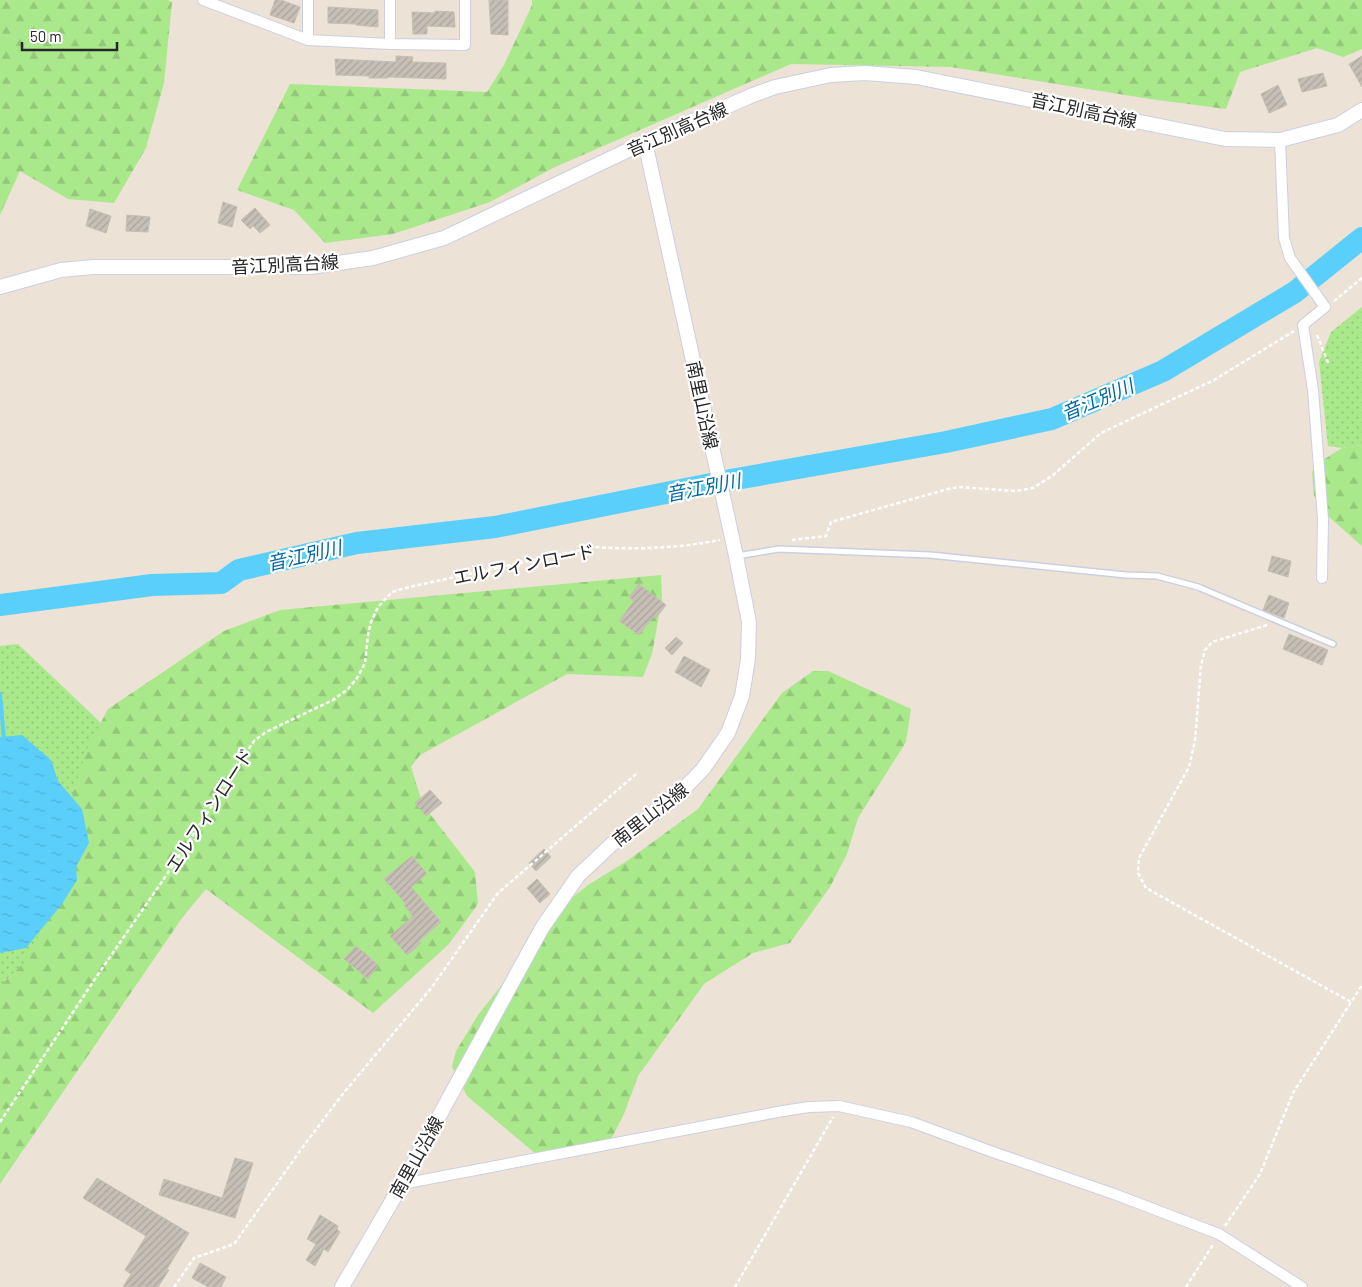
<svg xmlns="http://www.w3.org/2000/svg" width="1362" height="1287" viewBox="0 0 1362 1287" font-family="Barlow,'Noto Sans JP',sans-serif">
  <defs>
    <pattern id="grass-dots" width="8" height="8" patternUnits="userSpaceOnUse" patternTransform="scale(1.25)"><rect width="8" height="8" fill="#aae98b"/><path d="M2 2h.1M6 6h.1" fill="none" stroke="#92c878" stroke-width="1.8" stroke-linecap="round"/></pattern>
    <pattern id="forest-firs" width="22" height="20" patternUnits="userSpaceOnUse" patternTransform="scale(1.25)"><rect width="22" height="20" fill="#aae98b"/><path d="M5 1l3.5 6h-7zM16 11l3.5 6h-7z" fill="#92c878"/></pattern>
    <pattern id="water-ripples" width="26" height="14" patternUnits="userSpaceOnUse" patternTransform="scale(1.25)"><rect width="26" height="14" fill="#5bcffb"/><path d="M2 4q2-2 4 0t4 0M15 11q2-2 4 0t4 0" fill="none" stroke="#4fb2d7"/></pattern>
    <pattern id="building-hatch" width="6" height="6" patternUnits="userSpaceOnUse" patternTransform="scale(1.25)"><rect width="6" height="6" fill="#c6bfb6"/><path d="M-1 1l2-2M0 6l6-6M5 7l2-2" fill="none" stroke="#aaa49c"/></pattern>
  </defs>
  <rect width="100%" height="100%" fill="#ece2d6"/>
  <path fill="url(#grass-dots)" d="M1362 307V445L1342 448 1328 446 1319 362 1331 332Z
    M18 644 121 742 0 1094V646Z"/>
  <path fill="url(#forest-firs)" d="M0 0H168L172 2 164 83 146 148 114 203 68 199 20 171 0 215Z
    M532 0H1362V49L1343 57 1317 48 1240 72 1226 109 1150 99 951 67 791 64 553 168 490 202 393 234 325 243 294 210 237 190 290 84 487 92 504 65 532 5Z
    M1362 445V546L1329 517 1314 496 1312 472 1323 460 1342 448Z
    M661 575 662 599 652 654 643 677 567 674 420 755 411 767 423 805 475 872 478 904 448 945 373 1013 206 889 182 918 0 1184V986L24 963 51 911 65 819 87 749 108 709 224 631 280 610Z
    M813 671H828L911 709 906 742 858 818 847 854 830 887 790 943 753 953 704 984 638 1076 624 1114 606 1149 536 1154 467 1096 452 1067 456 1051 478 1015 569 900 588 885 627 861 698 809 782 693Z"/>
  <path fill="url(#water-ripples)" d="M22 735 51 760 58 781 82 809 89 843 76 867 77 880 62 904 26 948 0 953V737Z"/>
  <g fill="none" stroke-linecap="round" stroke-linejoin="round">
    <path stroke="#5bcffb" stroke-width="4" d="M0 694 4 741"/>
    <path stroke="#5bcffb" stroke-width="22" d="M0 605 152 585 221 583 239 570 357 543 495 527 736 479 946 442 1052 419 1163 371 1295 292 1362 238"/>
  </g>
  <path fill="url(#building-hatch)" stroke="#c6bfb0" d="M275 0H281L300 7 294 23 270 15Z
    M489 0H508V35L491 34Z
    M328 7 378 10V27L356 25V24L328 23Z
    M435 11 454 12 455 27 427 26V34H413L412 12 435 13Z
    M396 56 413 57 412 62 446 63V79L388 77V78H369V76L336 75 335 59 396 62Z
    M1362 56V87L1349 64Z
    M1323 73 1327 86 1302 92 1298 79Z
    M1278 85 1287 105 1269 113 1261 94Z
    M223 202 237 207 232 227 218 223Z
    M255 208 270 225 260 233 253 226 250 229 241 220Z
    M90 209 111 216 106 233 86 226Z
    M127 215 150 217 148 232 126 231Z
    M1272 556 1291 561 1288 577 1268 571Z
    M639 584 666 605 656 618 654 616 639 635 619 621 634 601 629 597Z
    M1269 595 1289 603 1284 618 1263 610Z
    M1289 634 1328 650 1322 665 1283 649Z
    M676 637 683 643 672 655 665 648Z
    M684 656 710 670 701 687 675 672Z
    M430 790 442 803 426 816 415 803Z
    M544 849 551 857 536 871 529 863Z
    M412 856 427 874 411 887 441 922 419 941 421 943 407 955 390 936 413 916 404 905 406 904 384 879Z
    M537 879 550 894 540 903 527 888Z
    M356 946 378 965 368 979 344 959Z
    M235 1158 253 1163 235 1218 159 1195 164 1179 222 1198Z
    M97 1178 189 1233 167 1269 169 1270 158 1287H123L131 1274 125 1270 146 1236 83 1198Z
    M320 1215 338 1226 337 1229 340 1232 328 1252 324 1249 315 1266 306 1260 316 1244 307 1239Z
    M200 1263 226 1277 221 1287H208L192 1278Z"/>
  <g fill="none" stroke-linecap="round" stroke-linejoin="round">
    <defs>
      <path id="service" d="M737 556 779 549 930 555 1126 575 1157 576 1198 587 1333 644"/>
      <path id="minor" d="M203 0 308 40 390 44 465 45V0
        M390 0V44
        M308 40V0
        M1280 140 1284 238 1290 258 1325 307 1303 325 1313 390 1323 519 1322 578
        M402 1184 783 1111 809 1107 839 1106 911 1122 990 1151 1114 1194 1219 1234 1302 1287"/>
      <path id="tertiary" d="M0 287 61 270 93 267H310L373 258 444 238 645 142 753 95 775 87 831 75 865 73 916 77 1225 139 1280 140 1338 125 1362 110
        M342 1287 402 1184 542 928 578 876 612 844 674 799 703 769 728 733 742 696 748 659 749 622 736 556 645 142"/>
    </defs>
    <use href="#service" stroke="#cbcfe2" stroke-width="8"/>
    <use href="#minor" stroke="#cbcfe2" stroke-width="12"/>
    <use href="#tertiary" stroke="#cbcfe2" stroke-width="16"/>
    <path stroke="#fff" stroke-width="2.5" stroke-dasharray="4 2.5" stroke-linecap="butt" d="M1334 301 1362 278
      M1317 335 1329 365
      M792 540 826 536 831 522 948 489 959 487 1016 491 1033 488 1052 476 1101 433 1214 380 1294 331
      M1267 625 1212 642 1205 650 1201 665 1195 741 1189 767 1139 858 1138 873 1146 888 1351 1002
      M0 1122 99 973 174 864 254 741 266 732 333 700 348 689 357 678 365 663 368 635 371 622 378 607 392 592 409 587 594 547C637 550 678 548 720 540
      M1225 1226 1260 1174 1293 1093 1362 985
      M174 1287 194 1258 234 1244 305 1144 342 1095 432 987 498 893 636 774
      M735 1287 833 1117
      M1186 1287 1214 1243"/>
    <use href="#service" stroke="#fff" stroke-width="5"/>
    <use href="#minor" stroke="#fff" stroke-width="10"/>
    <use href="#tertiary" stroke="#fff" stroke-width="14"/>
  </g>
  <g text-anchor="middle" dominant-baseline="central" stroke-width="4.5" stroke-linejoin="round" paint-order="stroke">
    <g font-size="18" fill="#272727" stroke="#fff">
      <text transform="translate(1084 110) rotate(12)">音江別高台線</text>
      <text transform="translate(677 129) rotate(-24)">音江別高台線</text>
      <text transform="translate(285 264) rotate(-3)">音江別高台線</text>
      <text transform="translate(703 405) rotate(78)">南里山沿線</text>
      <text transform="translate(524 564) rotate(-11)">エルフィンロード</text>
      <text transform="translate(209 810) rotate(-57)">エルフィンロード</text>
      <text transform="translate(650 814) rotate(-38)">南里山沿線</text>
      <text transform="translate(416 1157) rotate(-61)">南里山沿線</text>
    </g>
    <g font-size="19" font-style="italic" fill="#0068a1" stroke="#fff">
      <text transform="translate(1097 399) rotate(-23)">音江別川</text>
      <text transform="translate(703 487) rotate(-11)">音江別川</text>
      <text transform="translate(304 555) rotate(-13)">音江別川</text>
    </g>
  </g>
  <path d="M22 42v8h95v-8" fill="none" stroke="#272727" stroke-width="2.5"/>
  <text x="30" y="42" font-size="15" fill="#272727" stroke="#ffffff" stroke-width="4" paint-order="stroke">50 m</text>
</svg>
